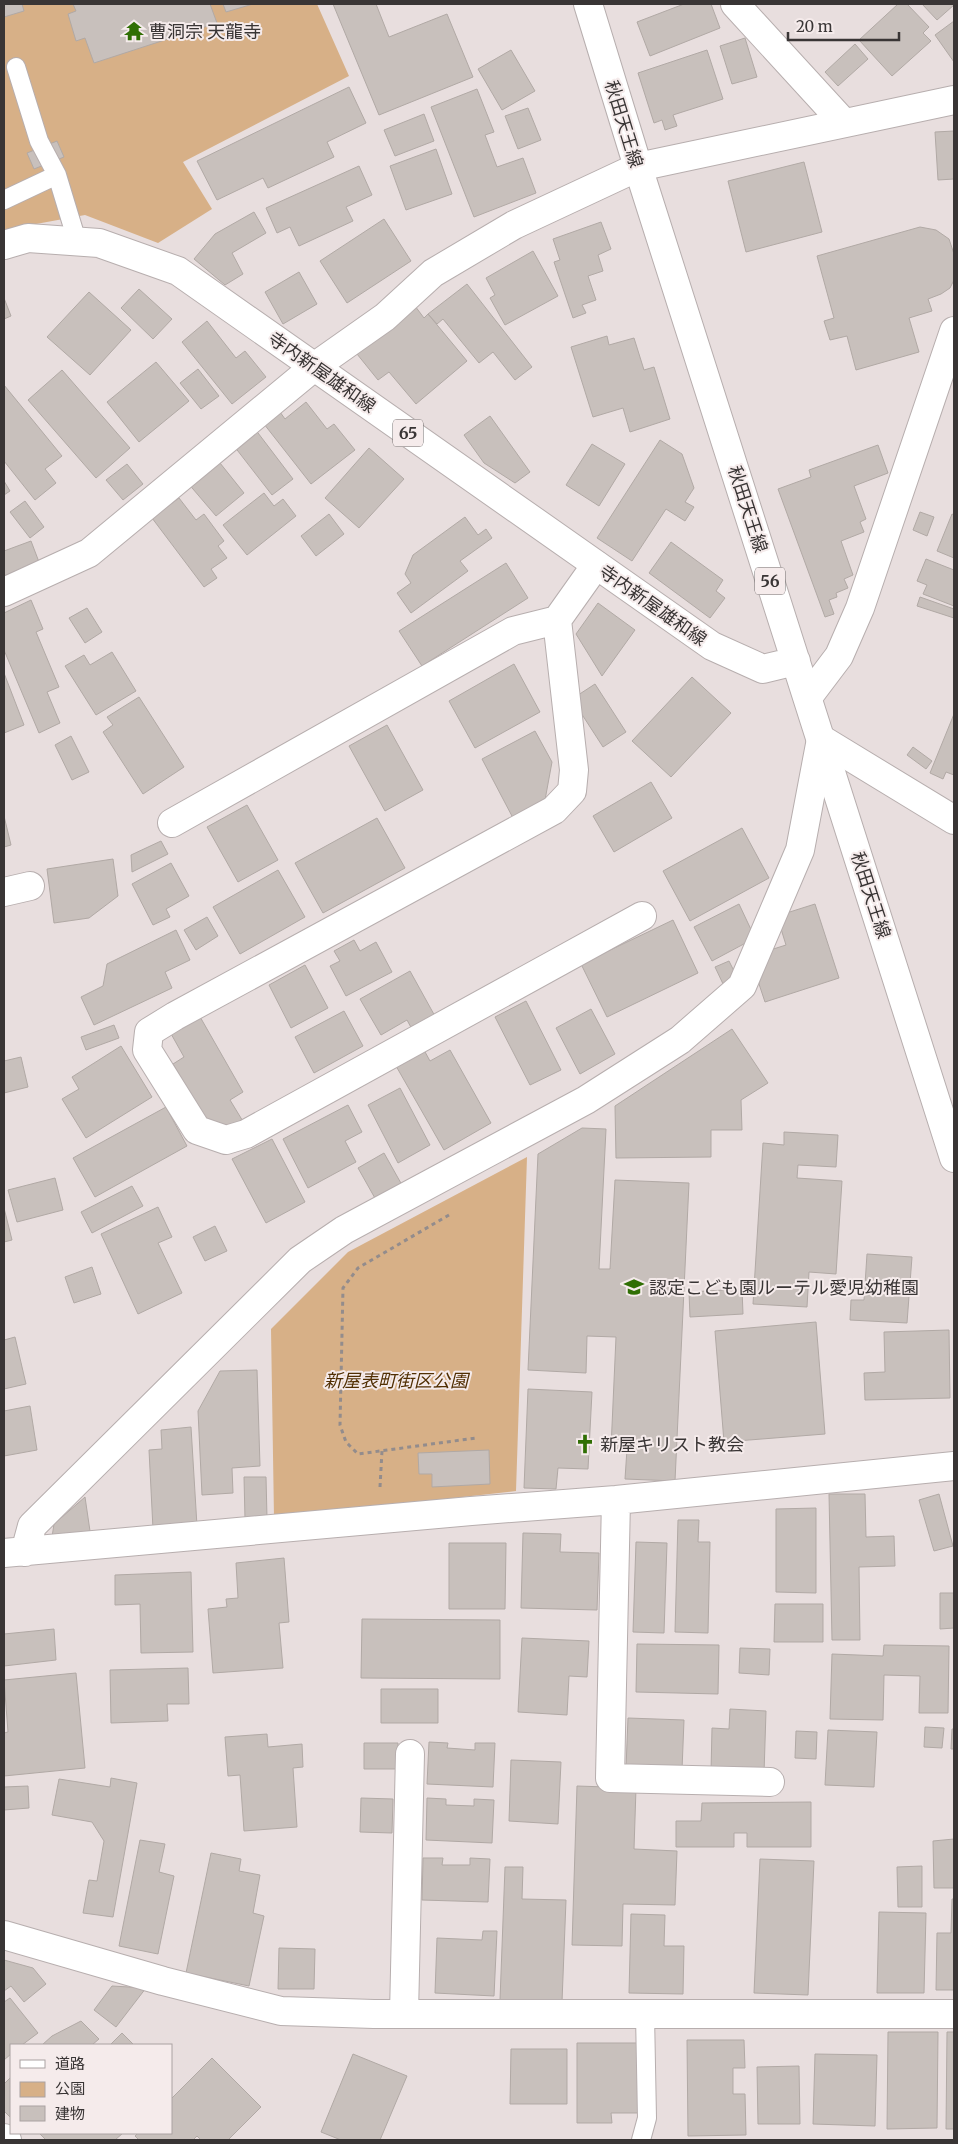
<svg xmlns="http://www.w3.org/2000/svg" width="958" height="2144" viewBox="0 0 958 2144" font-family="Merriweather,'Noto Sans JP',serif">
  <rect width="100%" height="100%" fill="#e8dede"/>
  <path fill="#d7b087" d="M4 4H317L349 76 183 162 212 209 158 243 85 215 36 224 4 234Z
    M527 1157 516 1491 274 1518 271 1329 348 1252Z"/>
  <path fill="#c8c0bc" stroke="#b1a9a5" d="M4 4H22L24 11 4 17Z
    M73 4H210L217 23 94 63 85 38 76 41 68 14 76 11Z
    M223 4H253L226 12Z
    M333 4H376L389 37 447 14 473 77 379 115Z
    M684 4H711L720 28 650 56 637 22Z
    M898 4H907L929 27 923 33 931 41 892 76 859 40Z
    M922 4H954V5L937 20Z
    M954 21V62L935 35Z
    M745 38 757 77 732 84 720 46Z
    M855 44 868 59 838 86 825 72Z
    M511 50 535 91 502 110 478 69Z
    M707 50 723 99 673 115 677 126 665 130 662 120 654 123 638 73Z
    M349 87 366 123 327 142 334 157 268 188 263 178 217 200 197 161Z
    M477 89 494 132 485 135 497 167 523 158 536 193 474 217 431 107Z
    M528 108 541 140 518 149 505 116Z
    M424 114 434 141 395 156 384 130Z
    M954 131V179L938 180 935 132Z
    M57 141 64 157 34 169 27 153Z
    M436 149 452 194 406 210 390 166Z
    M804 162 822 232 746 252 728 181Z
    M359 166 372 195 346 207 353 221 299 246 290 227 277 233 266 208Z
    M254 212 266 233 232 253 243 274 225 285 194 259 215 234Z
    M384 219 411 261 347 303 320 261Z
    M601 222 611 249 598 255 603 271 588 276 596 300 582 305 586 313 573 318 554 262 560 260 553 239Z
    M920 227 936 230 949 239 954 254V280L950 288 941 294 928 299 932 311 909 318 919 352 856 370 847 336 830 340 824 321 834 318 817 256Z
    M533 251 558 296 505 325 490 298 495 295 486 278Z
    M299 272 317 304 283 324 265 292Z
    M467 284 532 367 515 380 493 352 479 363 443 319 437 324 428 314Z
    M139 289 172 319 153 339 121 308Z
    M89 292 131 330 90 375 47 337Z
    M4 298 11 316 4 319Z
    M415 306 424 318 428 314 467 361 416 404 389 372 378 380 357 354Z
    M207 321 236 358 245 351 266 377 232 404 182 342Z
    M607 336 609 345 634 338 644 370 654 367 670 419 630 432 623 408 593 417 571 347Z
    M156 362 189 401 139 442 107 402Z
    M198 369 219 396 201 409 180 383Z
    M62 370 130 448 96 478 28 400Z
    M4 385 62 456 45 469 56 483 35 500 4 461Z
    M306 402 327 429 334 424 355 450 311 484 264 424 280 412 285 419Z
    M490 416 530 472 515 483 484 463 464 435Z
    M255 429 293 479 272 495 234 446Z
    M660 440 682 454 694 488 685 502 694 507 685 521 666 509 632 561 597 538Z
    M592 444 625 464 599 506 566 485Z
    M878 445 888 473 854 486 866 519 860 522 864 532 841 541 853 575 844 579 848 588 836 593 837 597 829 600 834 614 825 617 778 489 811 477 809 470Z
    M369 448 404 479 359 528 325 498Z
    M216 458 244 493 216 516 187 482Z
    M127 464 143 484 123 500 106 480Z
    M4 481 10 491 4 495Z
    M264 493 274 506 283 499 296 516 247 555 223 525Z
    M179 498 196 520 204 514 224 541 218 546 227 558 211 569 217 578 204 587 152 518Z
    M25 501 44 527 30 538 10 512Z
    M920 512 934 517 927 536 913 530Z
    M329 514 344 534 316 556 301 536Z
    M952 514 954 515V558L937 551Z
    M465 517 478 535 486 529 492 538 460 561 468 571 411 613 397 593 411 583 405 574 413 555Z
    M31 541 39 562 4 576V551Z
    M671 542 723 580 716 591 725 598 710 618 649 573Z
    M926 559 954 570V606L923 594 927 585 917 581Z
    M506 563 528 598 422 666 399 631Z
    M920 597 954 609V618L917 606Z
    M31 600 43 629 36 632 59 687 47 692 60 723 39 733 4 650V613Z
    M598 603 635 630 602 676 576 634Z
    M87 608 102 632 85 643 69 618Z
    M112 652 136 691 96 715 65 666 84 655 90 665Z
    M514 664 540 712 475 748 449 701Z
    M4 673 24 725 4 733Z
    M692 677 731 713 671 777 632 741Z
    M595 684 626 732 603 747 572 699Z
    M139 697 184 767 143 794 103 732 113 725 107 717Z
    M954 714V775L946 772 943 779 930 773Z
    M387 725 423 790 385 811 349 746Z
    M535 731 552 762 545 800 513 818 482 759Z
    M71 736 89 772 72 780 55 745Z
    M913 747 932 761 926 769 907 755Z
    M651 782 672 818 614 852 593 816Z
    M247 805 278 860 238 882 207 827Z
    M4 816 11 845 4 847Z
    M377 818 405 868 323 913 295 863Z
    M742 828 769 878 690 921 663 871Z
    M161 841 168 854 132 872 131 855Z
    M113 859 118 896 89 918 54 923 47 869Z
    M171 863 189 896 166 909 170 917 153 925 132 884Z
    M278 870 305 917 240 954 213 907Z
    M739 904 755 938 712 961 694 927Z
    M815 904 839 978 765 1002 759 984 767 951 786 945 777 916Z
    M207 917 218 936 196 950 184 930Z
    M673 920 698 973 607 1017 581 964Z
    M176 930 190 960 165 972 172 988 94 1025 81 997 103 986 107 964Z
    M354 940 360 951 376 942 392 972 346 996 330 966 340 961 334 951Z
    M729 961 738 979 724 986 715 967Z
    M305 965 328 1008 291 1028 269 985Z
    M410 971 436 1018 413 1031 407 1020 381 1035 360 999Z
    M526 1001 561 1070 530 1085 495 1017Z
    M591 1009 615 1054 580 1074 556 1028Z
    M344 1011 363 1046 314 1073 295 1037Z
    M199 1015 243 1092 230 1100 244 1123 225 1133 205 1120 173 1064 184 1057 170 1032Z
    M114 1025 119 1038 86 1050 81 1037Z
    M732 1029 768 1083 741 1100 742 1130H711V1157L616 1158 615 1106Z
    M121 1046 152 1097 86 1138 62 1099 79 1089 72 1077Z
    M424 1050 430 1061 450 1050 491 1123 444 1150 396 1066Z
    M21 1057 28 1087 4 1093V1061Z
    M400 1088 430 1145 398 1163 368 1105Z
    M348 1105 362 1132 345 1141 356 1162 308 1188 283 1139Z
    M166 1107 187 1146 95 1197 73 1158Z
    M582 1128 606 1129 599 1269H610L615 1180 689 1183 675 1481 625 1479 627 1449 611 1448 616 1337 587 1336 586 1373 528 1370 538 1154Z
    M784 1132 838 1135 836 1167 798 1165 797 1178 842 1181 836 1274 809 1272 807 1307 753 1304 763 1143 784 1145Z
    M272 1139 305 1202 266 1223 232 1159Z
    M384 1153 402 1185 376 1200 358 1168Z
    M55 1178 63 1210 17 1222 8 1190Z
    M132 1186 143 1206 92 1233 81 1212Z
    M158 1207 172 1237 158 1243 182 1293 138 1314 101 1234Z
    M4 1208 12 1240 4 1242Z
    M215 1226 227 1251 205 1261 193 1237Z
    M867 1254 912 1257 907 1323 850 1320 851 1300H864Z
    M92 1267 101 1294 74 1303 65 1277Z
    M742 1289 743 1314 690 1317 689 1292Z
    M816 1322 825 1434 724 1442 715 1331Z
    M949 1330 950 1398 865 1400 864 1373 885 1372 884 1332Z
    M15 1337 26 1384 4 1389V1340Z
    M257 1370 260 1466 232 1468 233 1493 202 1495 198 1411 220 1371Z
    M528 1389 592 1392 588 1469 558 1468 556 1489 524 1488Z
    M30 1406 37 1450 4 1456V1411Z
    M191 1427 197 1526 153 1529 149 1450 162 1449 161 1430Z
    M489 1450 490 1484 432 1487V1474H419L418 1453Z
    M244 1477H266L267 1518 245 1519Z
    M829 1494H865L866 1537 894 1536 895 1566 859 1567 860 1640H832Z
    M939 1494 953 1546 934 1551 919 1500Z
    M85 1497 90 1531 52 1537 54 1524Z
    M816 1508V1593L776 1592V1509Z
    M678 1520H699L698 1542H710L708 1633 675 1632Z
    M523 1533 561 1534 560 1552 599 1553 597 1610 521 1608Z
    M636 1542 667 1543 664 1633 633 1632Z
    M449 1543H506L505 1609H449Z
    M284 1558 289 1622 279 1623 283 1668 213 1673 208 1609 227 1607 226 1599 238 1598 236 1563Z
    M191 1572 193 1652 141 1653 140 1604 115 1605V1575Z
    M940 1593H954V1628L940 1629Z
    M775 1604H823V1642H774Z
    M362 1619 500 1620V1679L361 1678Z
    M54 1629 56 1660 4 1666V1634Z
    M522 1638 589 1641 587 1677 569 1676 567 1715 518 1712Z
    M637 1644 719 1645 718 1694 636 1692Z
    M884 1645 949 1646 948 1713H919L920 1676 884 1675 883 1720 830 1719 832 1654 883 1656Z
    M740 1648 770 1649 769 1675 739 1673Z
    M188 1668 189 1704H167L168 1721 111 1723 110 1670Z
    M76 1673 85 1768 4 1776V1733L8 1732 4 1680Z
    M381 1689H438V1723H381Z
    M730 1709 766 1711 764 1774 711 1772 712 1728 729 1729Z
    M628 1718 684 1720 682 1770 626 1768Z
    M925 1727 944 1728 942 1748 924 1747Z
    M952 1729H954V1749H951Z
    M828 1730 877 1732 874 1787 825 1785Z
    M796 1731 817 1732 816 1759 795 1758Z
    M267 1734 268 1747 302 1744 303 1767 293 1768 297 1827 244 1831 240 1775 228 1776 225 1737Z
    M429 1742 448 1743 447 1748 475 1750V1743H495L493 1787 427 1784Z
    M364 1743H398V1769H364Z
    M511 1760 561 1762 558 1824 509 1821Z
    M111 1778 137 1783 113 1917 83 1913 89 1880 97 1881 104 1841 92 1822 52 1815 59 1779 110 1787Z
    M28 1786 29 1808 4 1810V1787Z
    M577 1786 636 1788 634 1849 677 1851 675 1905 623 1904 622 1946 572 1945Z
    M361 1798 393 1799 392 1833 360 1832Z
    M427 1798 446 1799V1805L474 1806V1799L494 1800 492 1843 426 1840Z
    M811 1802V1847H747V1833H734V1847H676V1821H701L702 1803Z
    M954 1839V1888H934L933 1841Z
    M140 1840 165 1844 159 1872 174 1876 158 1954 119 1946Z
    M211 1853 241 1859 239 1871 260 1875 253 1913 264 1916 249 1986 186 1973Z
    M423 1858H443L442 1865H470V1858L490 1859 488 1902 422 1900Z
    M760 1859 814 1861 808 1995 754 1993Z
    M922 1866V1907H898L897 1867Z
    M505 1867H523L522 1899 566 1900 562 2002 500 2000Z
    M952 1899H954V1990H936L937 1933H951Z
    M879 1912 926 1913 924 1993H877Z
    M631 1914 665 1915 664 1946H684L683 1994 629 1993Z
    M483 1931H497L494 1996 435 1993 437 1938 482 1940Z
    M279 1948 315 1949 314 1989H278Z
    M4 1960 33 1968 46 1984 24 2002 11 1986 4 1991Z
    M112 1986 146 1988 116 2027 94 2010Z
    M10 1998 38 2033 22 2045H11V2054L4 2060V2002Z
    M81 2021 99 2039 92 2045H42L52 2036Z
    M888 2032H938L937 2128 887 2129Z
    M947 2032H954V2129H946Z
    M122 2033 134 2045H110Z
    M687 2040H744L745 2068H733V2094H745L746 2135 688 2136Z
    M577 2043H638V2113H611L612 2123H577Z
    M511 2049H567V2104H510Z
    M353 2054 407 2076 380 2140H341L321 2132Z
    M815 2054 877 2055 875 2126 813 2124Z
    M212 2058 261 2107 228 2140H201L197 2136 193 2140H139L135 2136 138 2133H171V2099Z
    M799 2066 800 2124H758L757 2067Z
    M11 2077V2118L4 2111V2084Z
    M39 2133H123L115 2140H46Z"/>
  <g fill="none" stroke-linecap="round" stroke-linejoin="round">
    <defs>
      <path id="lane" d="M16 67 39 141 57 175 77 241
        M4 200 57 175
        M641 2140 647 2118 645 2014"/>
      <path id="street" d="M735 4 844 123
        M596 565 557 620 574 770 572 791 554 810 175 1016 149 1032 147 1050 197 1130 226 1140 246 1134 642 916
        M4 592 89 553 314 367 385 317 433 273 514 225 638 167 954 100
        M808 697 839 656 860 608 954 331
        M172 823 513 631 557 620
        M4 892 30 886
        M616 1500 610 1778 770 1782
        M25 1552 32 1526 300 1260 344 1230 586 1100 680 1040 742 986 800 850 821 739
        M4 1553 471 1511 616 1500 954 1466
        M4 1935 163 1981 281 2011 374 2014H954
        M404 2014 410 1754"/>
      <path id="secondary" d="M821 739 954 820
        M4 2138 7 2140"/>
      <path id="primary" d="M588 4 638 167 954 1158
        M4 245 28 238 99 243 178 271 712 646 763 669 796 661"/>
    </defs>
    <use href="#lane" stroke="#b7aeae" stroke-width="20"/>
    <use href="#street" stroke="#b7aeae" stroke-width="30"/>
    <use href="#secondary" stroke="#b7aeae" stroke-width="30"/>
    <use href="#primary" stroke="#b7aeae" stroke-width="30"/>
    <path stroke="#938c8c" stroke-width="3" stroke-dasharray="4 4" stroke-linecap="butt" d="M449 1215 358 1268 343 1288 340 1425 346 1442 358 1454 476 1438
      M380 1487 382 1451"/>
    <use href="#lane" stroke="#fff" stroke-width="18"/>
    <use href="#street" stroke="#fff" stroke-width="28"/>
    <use href="#secondary" stroke="#fff" stroke-width="28"/>
    <use href="#primary" stroke="#fff" stroke-width="28"/>
  </g>
  <defs>
    <symbol id="temple-bare" viewBox="-9 -9 18 18"><path d="M0-6L5-2H3V0L6.5 2.5H4V6H1.5V3h-3V6H-4V2.5H-6.5L-3 0V-2H-5Z" fill="#306f04" stroke="#f5ebeb" stroke-width="2.5" paint-order="stroke"/></symbol>
    <symbol id="school-bare" viewBox="-9 -9 18 18"><path d="M0-5L7-2L0 1L-7-2ZM-4 1L0 2.5L4 1V4Q0 6-4 4Z" fill="#306f04" stroke="#f5ebeb" stroke-width="2.5" paint-order="stroke"/></symbol>
    <symbol id="church-bare" viewBox="-9 -9 18 18"><path d="M-1.2-6h2.4v3.5h3.3v2.4h-3.3V6h-2.4V-.1h-3.3v-2.4h3.3Z" fill="#306f04" stroke="#f5ebeb" stroke-width="2.5" paint-order="stroke"/></symbol>
  </defs>
  <g fill-rule="evenodd">
    <use href="#temple-bare" x="120" y="17" width="28" height="28"/>
    <use href="#school-bare" x="620" y="1273" width="28" height="28"/>
    <use href="#church-bare" x="571" y="1430" width="28" height="28"/>
  </g>
  <g text-anchor="middle" dominant-baseline="central" stroke-width="4" stroke-linejoin="round" paint-order="stroke">
    <g fill="#f5ebeb" stroke="#716c6c" stroke-width="1">
      <rect x="393" y="419.5" width="30" height="27" rx="4"/>
      <rect x="755" y="567.5" width="30" height="27" rx="4"/>
    </g>
    <g font-size="16" font-weight="bold" fill="#393535">
      <text x="408" y="433">65</text>
      <text x="770" y="581">56</text>
    </g>
    <g font-size="18" fill="#393535" stroke="#f5ebeb" text-anchor="start">
      <text x="149" y="31">曹洞宗 天龍寺</text>
      <text x="649" y="1287">認定こども園ルーテル愛児幼稚園</text>
      <text x="600" y="1444">新屋キリスト教会</text>
    </g>
    <g font-size="18" fill="#393535" stroke="#f5ebeb">
      <text transform="translate(624 124) rotate(73)">秋田天王線</text>
      <text transform="translate(322 372) rotate(35)">寺内新屋雄和線</text>
      <text transform="translate(748 509) rotate(72)">秋田天王線</text>
      <text transform="translate(653 605) rotate(35)">寺内新屋雄和線</text>
      <text transform="translate(871 895) rotate(72)">秋田天王線</text>
    </g>
    <g font-size="18" font-style="italic" fill="#512f03" stroke="#f5ebeb">
      <text x="396" y="1380">新屋表町街区公園</text>
    </g>
  </g>
  <rect width="958" height="2144" fill="none" stroke="#393535" stroke-width="10"/>
  <rect x="10" y="2044" width="162" height="90" fill="#f5ebeb" stroke="#aaa2a2"/>
  <rect x="20" y="2060" width="25" height="8" fill="#ffffff" stroke="#aaa2a2"/>
  <text x="55" y="2069" font-size="15" fill="#393535">道路</text>
  <rect x="20" y="2082" width="25" height="15" fill="#d7b087" stroke="#aaa2a2"/>
  <text x="55" y="2094" font-size="15" fill="#393535">公園</text>
  <rect x="20" y="2106" width="25" height="15" fill="#c8c0bc" stroke="#aaa2a2"/>
  <text x="55" y="2119" font-size="15" fill="#393535">建物</text>
  <path d="M788 32v8h111v-8" fill="none" stroke="#393535" stroke-width="2.5"/>
  <text x="796" y="32" font-size="15" fill="#393535" stroke="#f5ebeb" stroke-width="4" paint-order="stroke">20 m</text>
</svg>
